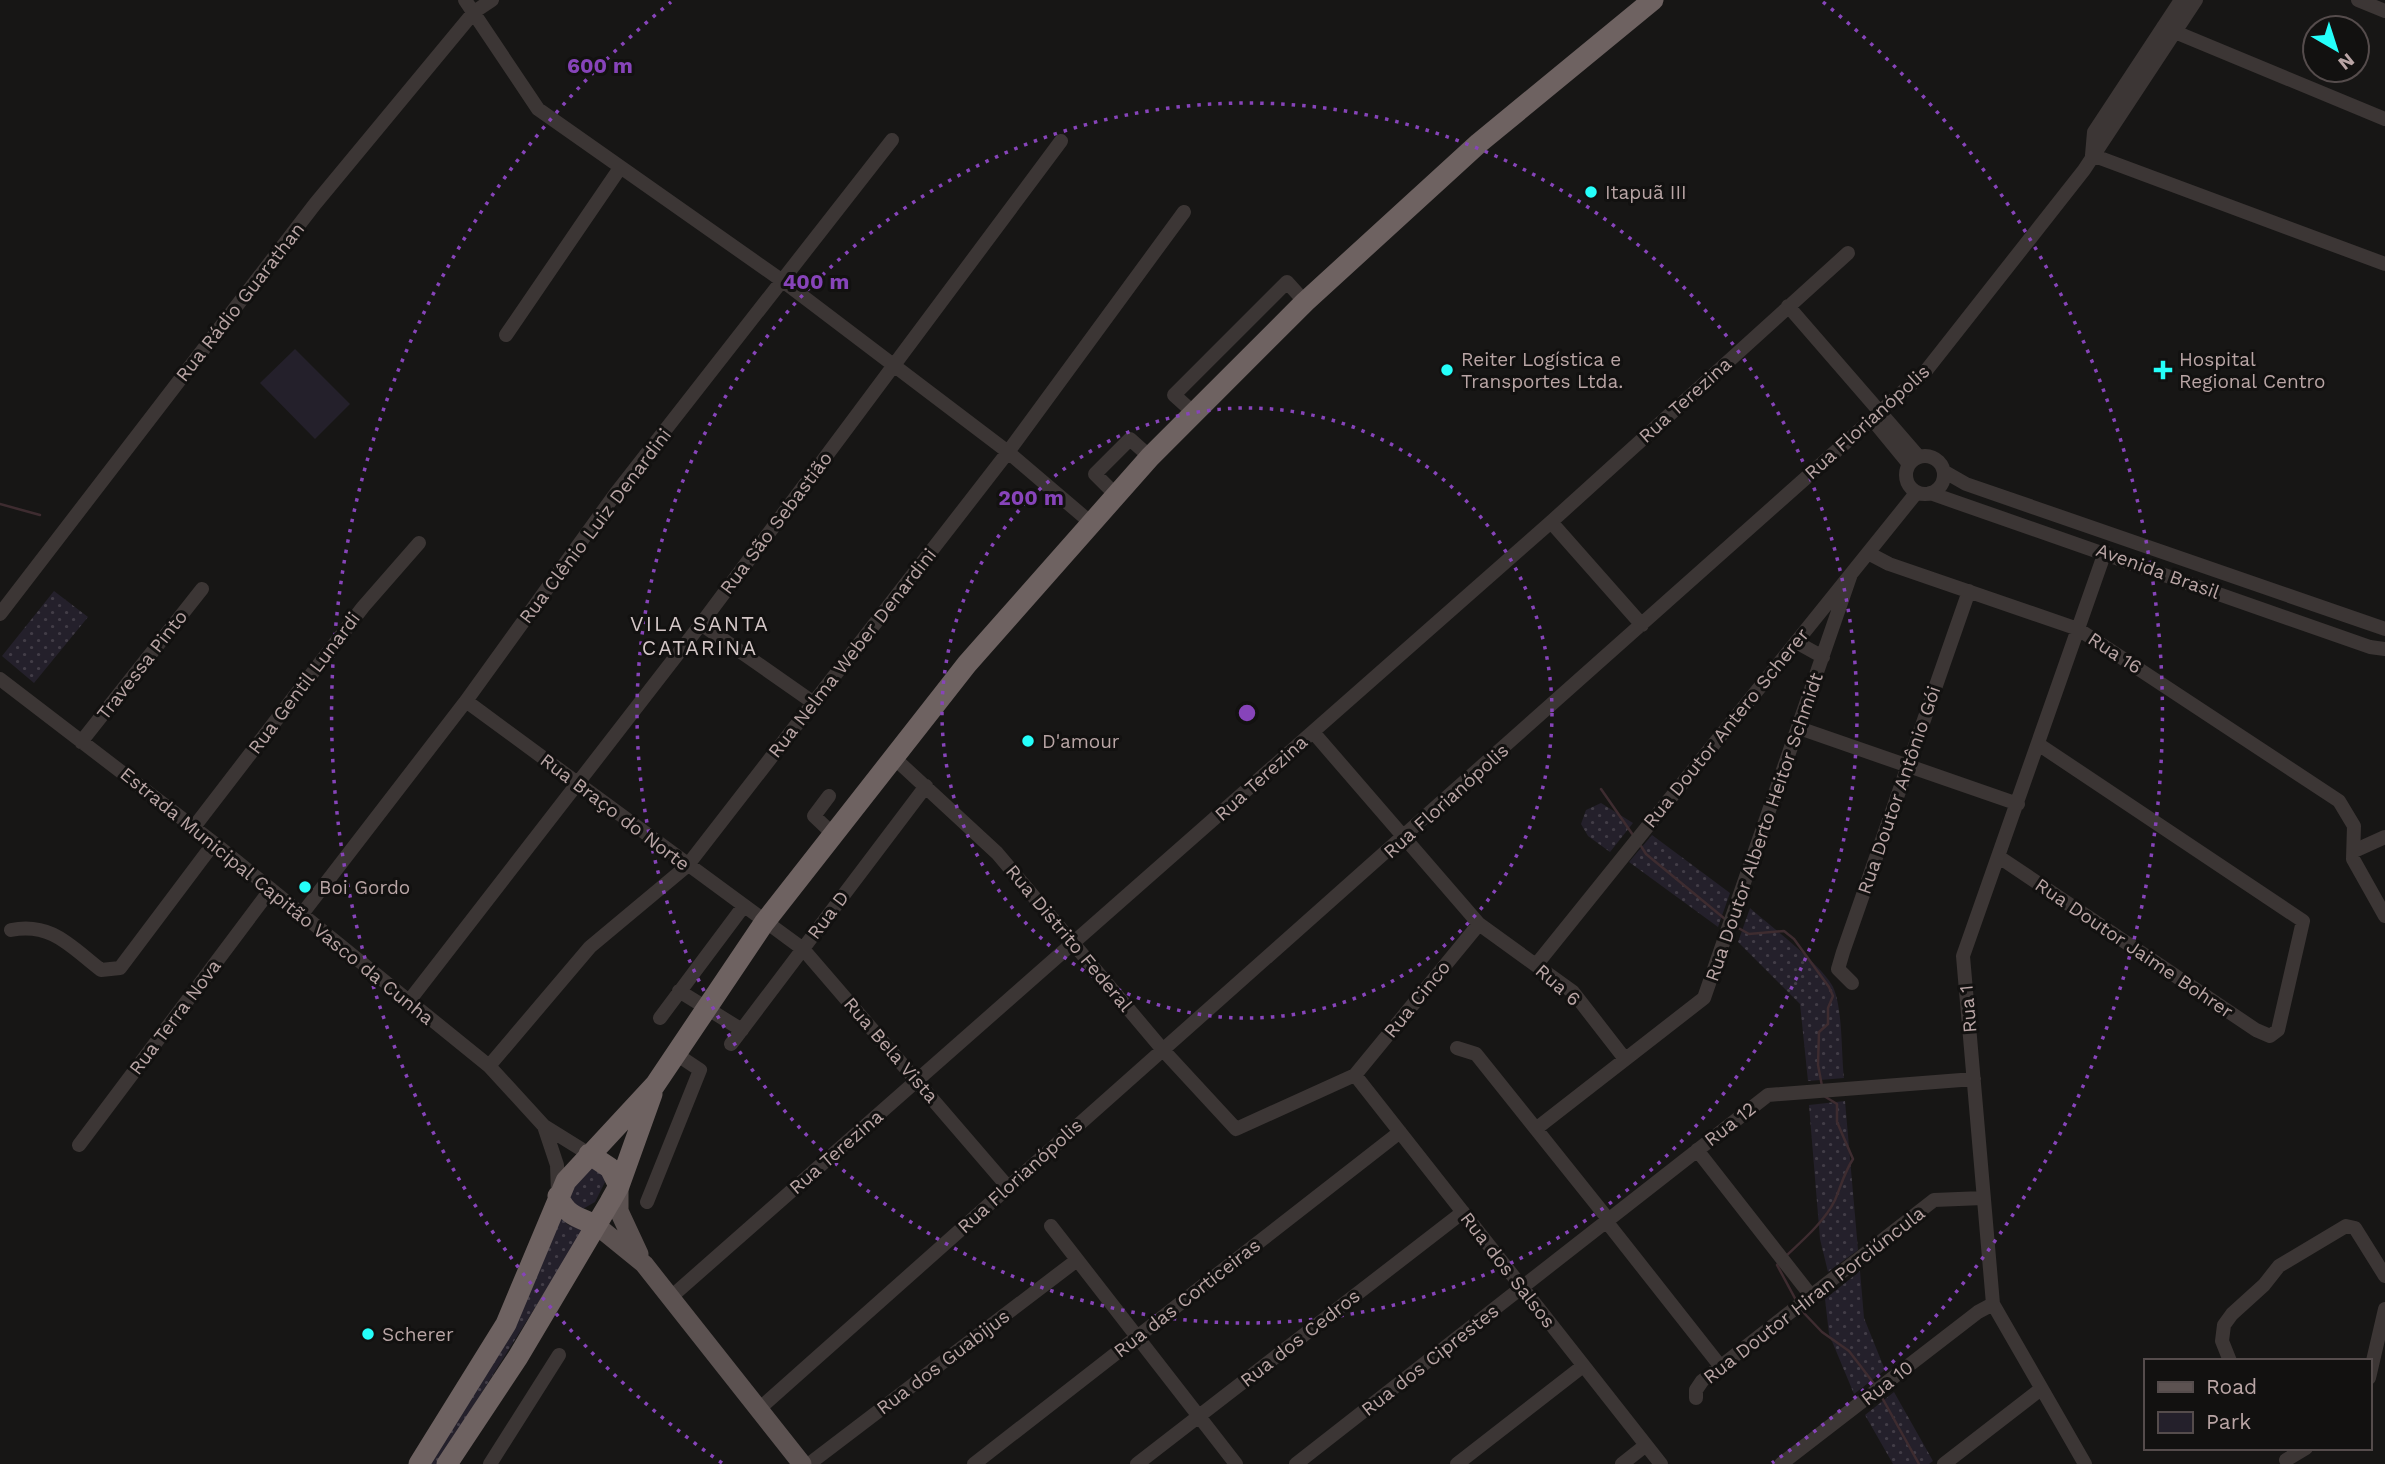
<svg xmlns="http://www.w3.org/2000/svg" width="2385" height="1464" viewBox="0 0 2385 1464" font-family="'Work Sans',sans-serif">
  <defs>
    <pattern id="green-dots" width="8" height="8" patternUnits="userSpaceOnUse" patternTransform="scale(1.75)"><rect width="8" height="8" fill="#24202b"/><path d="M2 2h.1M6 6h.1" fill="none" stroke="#423d47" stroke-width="1.8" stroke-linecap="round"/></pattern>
  </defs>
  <rect width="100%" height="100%" fill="#171615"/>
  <path fill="url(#green-dots)" d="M54 591 88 617 34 683 2 656Z
    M1601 803 1633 823 1610 852 1588 836 1581 824 1586 810Z
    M1652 835 1730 893 1718 927 1629 862Z
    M1750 908C1770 926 1822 965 1833 987 1843 1009 1841 1053 1844 1078L1808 1081 1800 1004 1738 942Z
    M1845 1101 1858 1250 1828 1272 1820 1239 1809 1105Z
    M591 1167 601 1169 605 1182 595 1202 581 1210 570 1199 572 1188Z
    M561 1217 568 1225 585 1228 437 1464H426Z
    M1860 1271 1864 1318 1885 1370 1854 1394 1829 1334 1825 1299Z
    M1894 1392 1933 1461 1929 1464H1893L1865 1415Z"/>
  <path fill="#24202b" d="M295 349 350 404 315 439 260 383Z"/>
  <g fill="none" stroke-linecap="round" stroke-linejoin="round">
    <path stroke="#3e2c30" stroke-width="2.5" d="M0 504 40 515
      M1601 789 1633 835
      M1641 846 1646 854 1725 919
      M1733 925 1749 934 1784 931 1794 939 1829 987 1833 996 1828 1008V1024L1819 1032 1818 1065 1822 1086
      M1787 1255C1803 1240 1825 1221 1835 1200 1841 1186 1844 1173 1853 1159L1837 1122V1104L1824 1096
      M1780 1262 1777 1265 1797 1302
      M1802 1311 1822 1332 1849 1351 1875 1385
      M1880 1394 1919 1464"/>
    <path stroke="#3c3635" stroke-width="14" d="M465 0 538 109 784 282 1008 452 1090 522
      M2358 0 2385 11
      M2163 27 2385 119
      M2092 155 2385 264
      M2092 155 2094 132 2181 0
      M1788 306 1919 457
      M506 335 620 168
      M1194 413 1174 395 1287 282 1305 302
      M1872 419 1909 464
      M1906 475a19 19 0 1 1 38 0a19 19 0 1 1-38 0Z
      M1945 472 1966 484 2385 629
      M1930 493 2370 647 2385 649
      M1115 494 1095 474 1130 439 1150 457
      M1551 522 1642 625
      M1868 553 1889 564 2078 629 2339 801 2354 826 2353 859 2385 916
      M0 614 315 204 474 12 492 0
      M701 624 814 703
      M1796 642 1823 657
      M0 679 214 843 489 1066 544 1126 589 1154
      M466 701 803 949 1008 1187
      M1799 728 2018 804
      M1313 732 1479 924 1573 992 1625 1059
      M81 742 202 589
      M892 756 997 853 1163 1050 1236 1129 1355 1075 1479 924
      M829 796 814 816 833 834
      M194 827 363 607 419 543
      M2354 851 2385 837
      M1999 857 2256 1030 2270 1036 2278 1030 2303 921 2038 744
      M302 914 466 701 616 493 892 140
      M11 930C52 922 71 947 101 970L120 968 214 843
      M1536 965 1917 492
      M1852 983 1838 969 1843 952 1969 591
      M679 991 742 1030
      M409 1001 701 624 1061 141
      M660 1018 743 907
      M731 1044 926 786
      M1457 1048 1476 1054 1608 1219
      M489 1066 590 947 687 866 1008 452 1184 212
      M1355 1075 1661 1464
      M544 1126 557 1165 558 1192
      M1537 1128 1704 998 1851 574
      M79 1145 271 889
      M1697 1150 1812 1297
      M647 1202 700 1070 676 1054
      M1606 1221 1721 1367
      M1051 1226 1236 1464
      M671 1297 1551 522 1848 253
      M2230 1361 2222 1341 2224 1325 2232 1314 2264 1285 2279 1266 2346 1226 2355 1228 2385 1276
      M2369 1378 2385 1309
      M1696 1398V1390L1702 1381 1934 1200 1983 1198
      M759 1409 1925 372 2084 170 2196 0
      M2286 1460 2306 1448
      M490 1464 559 1355
      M809 1464 1077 1260
      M974 1464 1400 1132
      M1137 1464 1463 1212
      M1296 1464 1768 1095 1974 1079
      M1457 1464 1583 1366
      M1622 1464 1646 1445
      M1781 1464 1978 1312 1993 1304
      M1944 1464 2041 1389
      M2085 1464 1993 1304 1963 956 2105 552"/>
    <path stroke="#5c5251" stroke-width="19" d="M619 1186V1211L639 1254
      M596 1225 644 1264 802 1464"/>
    <path stroke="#6e6261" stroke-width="21" d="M589 1154 610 1168 619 1186
      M558 1196C567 1216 577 1217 596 1225
      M419 1464 506 1324 566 1181 655 1085 764 923 967 664 1150 457 1305 302 1479 143 1653 0
      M447 1464 518 1357 610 1202 619 1186 652 1094"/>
  </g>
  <g fill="none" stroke="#8744ba" stroke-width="3.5" stroke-dasharray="3.5 7">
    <circle cx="1247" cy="713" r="305"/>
    <circle cx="1247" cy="713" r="610"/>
    <path d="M722 1463A915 915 0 0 1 671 2M1823 2A915 915 0 0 1 1772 1463"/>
  </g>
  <g fill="#25fffa" stroke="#121110" stroke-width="2.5">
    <circle cx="1591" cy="192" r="7"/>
    <circle cx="1447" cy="370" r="7"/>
    <path d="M2159.5 359.5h7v7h7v7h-7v7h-7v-7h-7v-7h7z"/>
    <circle cx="1028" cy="741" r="7"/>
    <circle cx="305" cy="887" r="7"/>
    <circle cx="368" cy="1334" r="7"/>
  </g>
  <g text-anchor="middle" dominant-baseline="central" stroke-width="6" stroke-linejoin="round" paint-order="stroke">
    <g font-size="19" fill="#b9a5a5" stroke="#121110" text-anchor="start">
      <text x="1605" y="192">Itapuã III</text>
      <text x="1461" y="359">Reiter Logística e<tspan x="1461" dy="22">Transportes Ltda.</tspan></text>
      <text x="2179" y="359">Hospital<tspan x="2179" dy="22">Regional Centro</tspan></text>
      <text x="1042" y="741">D'amour</text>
      <text x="319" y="887">Boi Gordo</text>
      <text x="382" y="1334">Scherer</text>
    </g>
    <g font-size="19" fill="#b9a5a5" stroke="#121110">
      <text transform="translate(240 302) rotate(-52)">Rua Rádio Guarathan</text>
      <text transform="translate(1685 400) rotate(-42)">Rua Terezina</text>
      <text transform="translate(1867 422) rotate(-42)">Rua Florianópolis</text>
      <text transform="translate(776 523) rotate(-53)">Rua São Sebastião</text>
      <text transform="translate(595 526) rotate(-53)">Rua Clênio Luiz Denardini</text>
      <text transform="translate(2158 571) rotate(20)">Avenida Brasil</text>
      <text transform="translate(852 653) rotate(-52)">Rua Nelma Weber Denardini</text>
      <text transform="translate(2115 653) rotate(33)">Rua 16</text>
      <text transform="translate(142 665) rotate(-52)">Travessa Pinto</text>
      <text transform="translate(304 683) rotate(-53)">Rua Gentil Lunardi</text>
      <text transform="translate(1726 728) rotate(-51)">Rua Doutor Antero Scherer</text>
      <text transform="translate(1261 778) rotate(-42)">Rua Terezina</text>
      <text transform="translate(1899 790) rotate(-71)">Rua Doutor Antônio Gói</text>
      <text transform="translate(1446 801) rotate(-42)">Rua Florianópolis</text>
      <text transform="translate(615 812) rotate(37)">Rua Braço do Norte</text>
      <text transform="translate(1764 827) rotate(-71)">Rua Doutor Alberto Heitor Schmidt</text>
      <text transform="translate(277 896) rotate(39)">Estrada Municipal Capitão Vasco da Cunha</text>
      <text transform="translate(828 915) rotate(-53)">Rua D</text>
      <text transform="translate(1069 938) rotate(50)">Rua Distrito Federal</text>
      <text transform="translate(2134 948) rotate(34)">Rua Doutor Jaime Bohrer</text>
      <text transform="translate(1558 985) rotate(41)">Rua 6</text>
      <text transform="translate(1417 999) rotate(-51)">Rua Cinco</text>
      <text transform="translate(1968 1009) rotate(-95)">Rua 1</text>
      <text transform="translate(175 1017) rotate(-53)">Rua Terra Nova</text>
      <text transform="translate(891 1050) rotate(49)">Rua Bela Vista</text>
      <text transform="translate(1730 1124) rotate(-38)">Rua 12</text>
      <text transform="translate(836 1152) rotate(-41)">Rua Terezina</text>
      <text transform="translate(1020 1176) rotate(-42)">Rua Florianópolis</text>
      <text transform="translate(1508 1270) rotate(52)">Rua dos Salsos</text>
      <text transform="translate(1814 1295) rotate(-38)">Rua Doutor Hiran Porciúncula</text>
      <text transform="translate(1187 1298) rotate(-38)">Rua das Corticeiras</text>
      <text transform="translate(1300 1338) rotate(-38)">Rua dos Cedros</text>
      <text transform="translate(1430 1360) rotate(-38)">Rua dos Ciprestes</text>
      <text transform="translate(943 1362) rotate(-37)">Rua dos Guabijus</text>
      <text transform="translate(1887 1383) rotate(-38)">Rua 10</text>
    </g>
    <g font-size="21" letter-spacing="2" fill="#d4c7c7" stroke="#121110">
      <text x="700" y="623">VILA SANTA<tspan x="700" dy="24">CATARINA</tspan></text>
    </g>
  </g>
  <circle cx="1247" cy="713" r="10" fill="#8744ba" stroke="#121110" stroke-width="3.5"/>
  <g font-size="21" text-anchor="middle" font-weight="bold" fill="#8744ba" stroke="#121110" stroke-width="6" stroke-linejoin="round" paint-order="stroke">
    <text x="600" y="73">600 m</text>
    <text x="816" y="289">400 m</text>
    <text x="1031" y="505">200 m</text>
  </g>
  <rect x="2144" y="1359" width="228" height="91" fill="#121110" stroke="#554c4c" stroke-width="2"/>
  <rect x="2158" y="1382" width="35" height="10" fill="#5c5251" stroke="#554c4c" stroke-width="2"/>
  <text x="2206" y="1394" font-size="21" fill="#b9a5a5">Road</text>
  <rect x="2158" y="1412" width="35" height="21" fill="#24202b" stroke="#554c4c" stroke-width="2"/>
  <text x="2206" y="1429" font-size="21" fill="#b9a5a5">Park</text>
  <g transform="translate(2336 49) rotate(141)"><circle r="33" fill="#121110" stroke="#554c4c" stroke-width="2"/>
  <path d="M0-5L12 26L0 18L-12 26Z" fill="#25fffa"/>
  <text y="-10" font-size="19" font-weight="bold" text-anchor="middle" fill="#b9a5a5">N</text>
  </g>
</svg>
